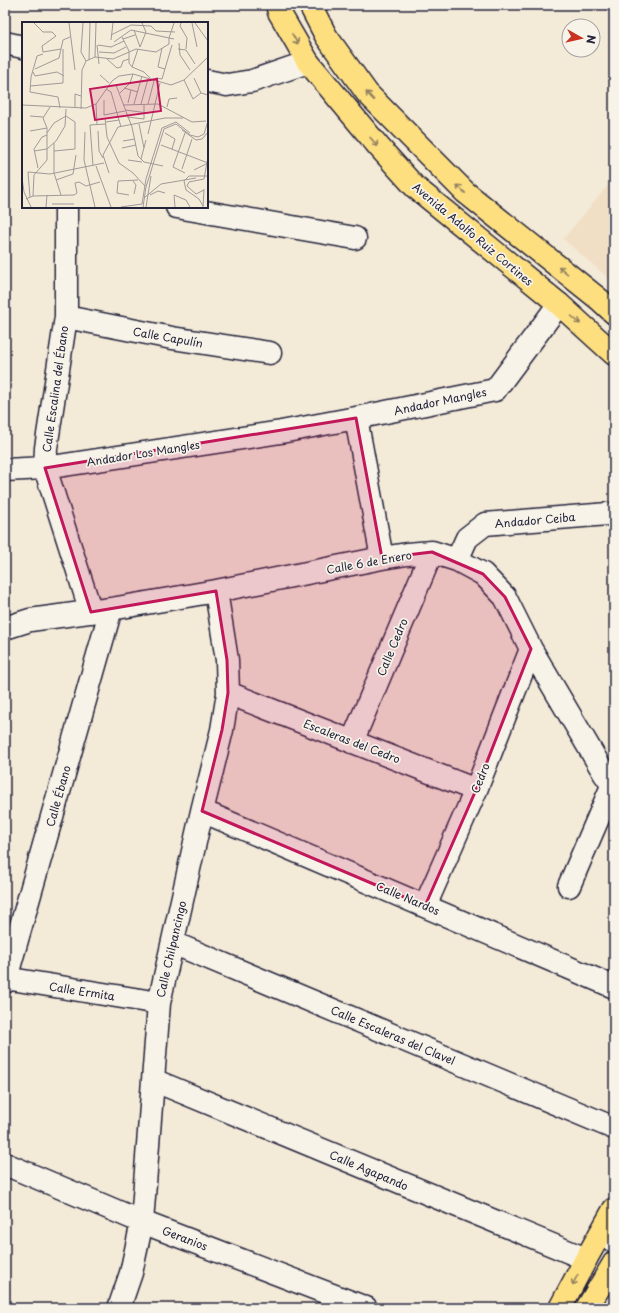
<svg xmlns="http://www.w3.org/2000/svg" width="619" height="1313" viewBox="0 0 619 1313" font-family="'Playpen Sans',sans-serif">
  <rect width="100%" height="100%" fill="#f4ead8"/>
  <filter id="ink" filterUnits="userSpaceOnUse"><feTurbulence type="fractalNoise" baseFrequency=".025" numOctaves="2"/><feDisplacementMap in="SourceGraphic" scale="8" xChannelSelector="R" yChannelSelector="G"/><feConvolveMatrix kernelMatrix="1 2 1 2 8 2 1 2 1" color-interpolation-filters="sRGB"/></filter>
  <g filter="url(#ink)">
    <path fill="#f1dfc5" d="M614 178V283L563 239Z"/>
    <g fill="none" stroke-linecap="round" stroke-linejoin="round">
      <defs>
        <path id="street" d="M5 43 23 47
          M207 81 227 85 252 81 308 62
          M66 207V317L46 448 45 468 91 612
          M177 207 355 238
          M66 317 172 338 270 353
          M356 418 382 558
          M5 470 45 468 281 432 356 418 495 390 559 304
          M457 560 467 538 485 524 608 514
          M5 628 30 620 111 609 216 591 382 558 407 554 432 552 457 560 483 574 505 597 531 649 604 773 614 787
          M228 693 476 790
          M352 742 432 552
          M202 811 614 987
          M569 886 612 786
          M425 906 476 790 531 649
          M173 943 614 1128
          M5 978 159 1003
          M5 982 111 609
          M153 1080 586 1259
          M5 1164 142 1222 366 1308
          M600 1234 614 1241
          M119 1308 131 1273 142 1222 159 1003 202 811 222 730 228 693 227 660 216 591"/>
        <path id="primary" d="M277 5 279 12 308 62 379 147 415 187 559 304 614 354
          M310 5 326 36 367 93 465 192 600 300 614 313
          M560 1308 586 1259 614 1209
          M587 1308 614 1263"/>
      </defs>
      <use href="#street" stroke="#22223b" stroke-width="25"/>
      <use href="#primary" stroke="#22223b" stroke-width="25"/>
      <use href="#street" stroke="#f7f3e8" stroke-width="22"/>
      <use href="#primary" stroke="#fedf80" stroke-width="22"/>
    </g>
    <defs><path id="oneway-shaft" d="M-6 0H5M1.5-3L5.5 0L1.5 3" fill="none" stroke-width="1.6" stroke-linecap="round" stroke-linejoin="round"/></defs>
    <g stroke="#90805e">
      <use href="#oneway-shaft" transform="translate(295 39) rotate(60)"/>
      <use href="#oneway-shaft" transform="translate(370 96) rotate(-133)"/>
      <use href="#oneway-shaft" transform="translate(374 142) rotate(50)"/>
      <use href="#oneway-shaft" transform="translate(461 189) rotate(-136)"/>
      <use href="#oneway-shaft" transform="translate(563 270) rotate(-141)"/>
      <use href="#oneway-shaft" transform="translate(576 320) rotate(42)"/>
      <use href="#oneway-shaft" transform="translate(575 1280) rotate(118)"/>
    </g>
  </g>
  <path fill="#c2185b" fill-opacity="0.2" stroke="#c2185b" stroke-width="3" stroke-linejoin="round" d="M356 418 382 558 432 552 483 574 505 597 531 649 476 790 425 906 202 811 222 730 228 693 227 660 216 591 91 612 45 468Z"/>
  <g text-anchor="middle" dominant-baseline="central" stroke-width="3.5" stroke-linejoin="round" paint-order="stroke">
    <g font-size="11" fill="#22223b" stroke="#f7f3e8">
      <text transform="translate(473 234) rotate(40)">Avenida Adolfo Ruiz Cortines</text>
      <text transform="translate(168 337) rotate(10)">Calle Capulín</text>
      <text transform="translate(55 389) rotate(-82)">Calle Escalina del Ébano</text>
      <text transform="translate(440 401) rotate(-12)">Andador Mangles</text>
      <text transform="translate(143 453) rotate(-9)">Andador Los Mangles</text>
      <text transform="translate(535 520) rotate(-5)">Andador Ceiba</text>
      <text transform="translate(369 562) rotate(-10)">Calle 6 de Enero</text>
      <text transform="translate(392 647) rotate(-67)">Calle Cedro</text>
      <text transform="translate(352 741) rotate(21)">Escaleras del Cedro</text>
      <text transform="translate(480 778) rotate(-68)">Cedro</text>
      <text transform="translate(58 796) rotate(-74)">Calle Ébano</text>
      <text transform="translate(408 898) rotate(23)">Calle Nardos</text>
      <text transform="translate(171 949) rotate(-77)">Calle Chilpancingo</text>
      <text transform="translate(82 991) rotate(9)">Calle Ermita</text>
      <text transform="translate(393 1035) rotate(23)">Calle Escaleras del Clavel</text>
      <text transform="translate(369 1170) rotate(23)">Calle Agapando</text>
      <text transform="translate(185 1238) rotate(21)">Geranios</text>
    </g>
  </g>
  <g transform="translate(22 22)">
    <rect width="186" height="186" fill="#f4ead8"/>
    <path fill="none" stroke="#a09a99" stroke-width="1" d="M12 1 21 10H30L34 14 20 24 21 30 39 27 37 36 13 47M47 1 53 48M61 1 59 30 64 39M159 1 158 4 165 16 164 27M170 1 175 25M173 1 186 19M112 8 118 25M89 13 109 3 129 4 134 9 153 10M100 15 107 29V41L110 45M147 16 152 1M101 17 113 13M89 18 91 1M92 20 109 8 152 17M157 21 158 33 168 48M75 23 77 42M76 23 89 25 102 19M118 25 124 10 120 1M140 26 136 45 143 47M39 27 41 18 48 15M156 27 164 28 173 42M77 30 92 31 104 25M21 32 15 34 9 55 8 70 36 75 38 86M73 35 74 1M85 37 95 46 99 45 101 39 107 37M67 38 68 1M110 45 122 50 128 56M110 45 116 27M11 50 13 54 35 50 42 54M78 53 87 61M172 56 179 71M162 58 171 77 179 71 186 73M131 59 134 56 140 57 150 23M94 63 110 105 116 134 122 140 141 144M8 64 41 61V27M102 66 116 70M84 67 89 70 99 105M98 71 108 61 111 52M82 78V93L103 89M106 81 109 68M74 82 75 103M112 82 120 54M119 82 126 57M126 82 132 59M0 83 64 86 74 82 90 59 97 54 111 52 149 63 162 58 186 35M101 83 136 82 170 100 184 99M145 85 147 77 155 76M53 86V72L59 74M59 87 60 48 64 39 73 35 91 37 114 27 134 30 147 22V16M103 88 126 91M8 94 21 95M105 95 122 97V83M83 96 85 115 97 141 111 151 123 164M84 100 97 98M117 102 122 126M160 108 174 118 180 117 186 110M8 109 25 106M76 109 77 129 81 136M63 110 62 138 73 185M25 111 32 101 44 94 53 100V127L32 129M143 111 153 117 150 127M163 111 151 145 163 151M126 112 138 61M101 119 113 117M32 121V151L39 173M139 123 186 141M100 126 114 123M12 129 25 127 34 119 43 104 44 87M119 137 124 118M106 138 120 140M71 144 68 103 84 102M74 144 89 185M16 146 12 127 20 115 25 113M160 147 170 117M172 148 186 141M87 151 81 133 96 105 143 96H161M0 156 2 170 9 185M182 157 186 135M34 158 51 152 54 133M111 159 114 163 112 172M182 168 174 172 165 164 167 160 182 157M107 173 95 171 96 159 116 158M128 173 136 169 143 171M11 174 12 153 25 138V106L21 96 28 85M8 175 6 150 28 152 82 141M122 176 139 162 174 156M4 177 11 174 52 173 55 171 53 161 57 160 64 164 78 160M30 182H52M120 182 124 157 140 106 154 100 168 111M181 184 177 177 164 168 162 159 167 154H186M24 185 25 173M99 185 120 182M121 185 124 165 142 107 154 102 168 113 176 115 182 112 186 99M124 185 129 154M153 185 152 173 164 178 168 185M181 185 182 167"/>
    <path fill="#c2185b" fill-opacity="0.15" stroke="#c2185b" stroke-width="2" d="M135 57 139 89 73 98 68 67Z"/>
    <rect width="186" height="186" fill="none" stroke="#22223b" stroke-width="2"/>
  </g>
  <rect width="619" height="1313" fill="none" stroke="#f7f3e8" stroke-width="20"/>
  <rect x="10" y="10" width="599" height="1293" fill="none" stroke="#22223b" stroke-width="1.5" filter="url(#ink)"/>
  <g transform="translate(581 38) rotate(98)"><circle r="19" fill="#f7f3e8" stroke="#a29fa3"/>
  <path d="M0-3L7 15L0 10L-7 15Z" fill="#c8321e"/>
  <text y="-6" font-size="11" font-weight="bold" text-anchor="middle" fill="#22223b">N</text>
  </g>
</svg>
